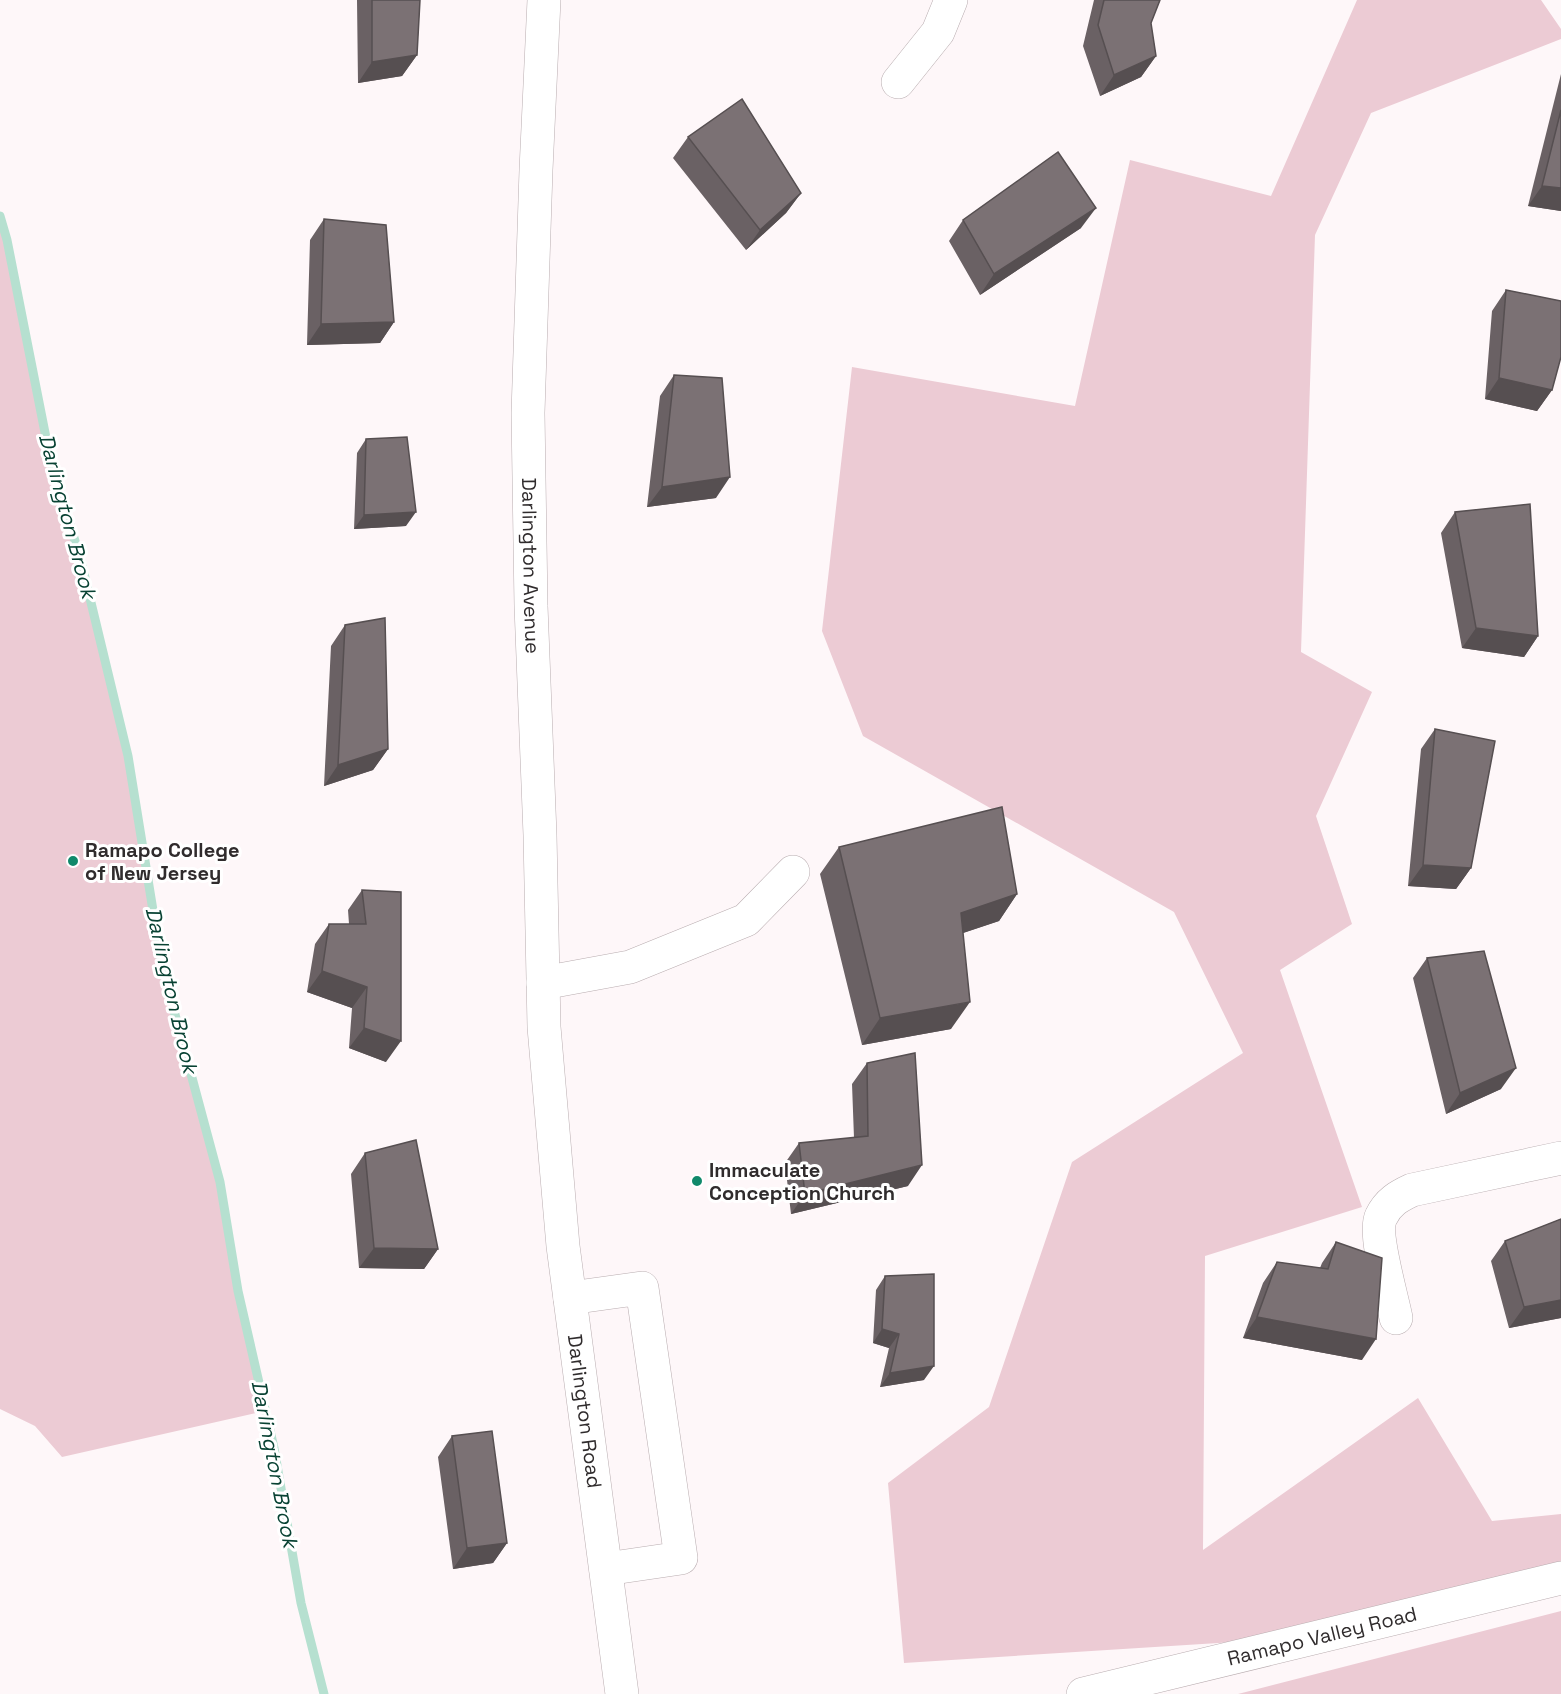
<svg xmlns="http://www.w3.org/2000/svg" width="1561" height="1694" viewBox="0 0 1561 1694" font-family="'Space Grotesk',sans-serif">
  <rect width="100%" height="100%" fill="#fef7f9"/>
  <path fill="#eccbd4" d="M1357 0H1541L1561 29V39L1371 113 1315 235 1301 652 1372 692 1316 816 1352 924 1280 970 1362 1207 1205 1256 1203 1550 1418 1398 1492 1521 1561 1514V1562L1234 1642 904 1663 888 1483 989 1407 1072 1162 1243 1053 1174 912 863 736 822 631 852 367 1075 406 1130 160 1271 196Z
    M0 216 7 240 50 458 81 561 128 756 162 966 220 1182 238 1291 265 1411 62 1457 35 1426 0 1409Z
    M1561 1611V1694H1238Z"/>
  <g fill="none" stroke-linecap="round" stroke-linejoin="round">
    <path stroke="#b6e0d0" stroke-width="9" d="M0 216 7 240 50 458 81 561 128 756 162 966 220 1182 238 1291 274 1448 301 1603 324 1694"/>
    <defs>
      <path id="minor" d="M898 82 938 32 951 0
        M543 983 630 967 746 920 793 872
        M570 1298 642 1288 681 1558 606 1569
        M1396 1318C1392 1297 1373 1233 1381 1217 1388 1202 1399 1196 1412 1190L1561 1158"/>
      <g id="major">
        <path id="s1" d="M544 0 536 170 528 413 531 606 540 835 544 1027 563 1246 622 1694"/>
        <path id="s2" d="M1083 1694 1561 1578"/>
      </g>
    </defs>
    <use href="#minor" stroke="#b9adb0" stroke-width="34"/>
    <use href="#major" stroke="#b9adb0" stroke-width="34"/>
    <use href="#minor" stroke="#fff" stroke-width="33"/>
    <use href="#major" stroke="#fff" stroke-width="33"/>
  </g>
  <path fill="#6a6164" d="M357 0H420L417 55 402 76 358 83Z
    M1094 0H1160L1151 23 1156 56 1141 77 1100 96 1083 46Z
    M1561 74V211L1528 206Z
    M688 137 801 193 786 213 746 250 673 158Z
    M324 219 394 322 380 343 307 345 310 240Z
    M963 220 1081 228 980 295 949 241Z
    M1506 290 1552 390 1537 411 1485 399 1492 311Z
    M674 375 716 498 647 507 660 396Z
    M366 439 406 526 354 529 357 453Z
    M1455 512 1538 636 1524 657 1462 648 1441 533Z
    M345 625 388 749 373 770 324 786 331 646Z
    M1435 729 1471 868 1456 889 1408 886 1421 749Z
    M839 847 1017 894 999 921 963 933 951 1029 862 1045 820 874Z
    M362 890 386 1062 349 1048 352 1008 307 992 315 944 329 924H349L348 910Z
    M1427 958 1501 1089 1446 1114 1413 978Z
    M867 1063 908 1186 791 1214 785 1163 799 1143 854 1138 852 1084Z
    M365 1153 438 1249 424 1269 359 1268 351 1174Z
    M1561 1219V1318L1509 1328 1491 1261 1505 1241Z
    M1336 1242 1362 1360 1243 1338 1263 1283 1277 1262 1320 1268 1322 1263Z
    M885 1276 924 1380 880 1387 889 1348 873 1343 876 1290Z
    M452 1436 507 1543 493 1563 453 1569 438 1457Z"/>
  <path fill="#564f51" d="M417 55 402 76 358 83 372 62Z
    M1156 56 1141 77 1100 96 1114 75Z
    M1542 186 1561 188V211L1528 206Z
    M801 193 786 213 746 250 760 230Z
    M1096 208 1081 228 980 295 994 274Z
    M394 322 380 343 307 345 321 324Z
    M1499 378 1552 390 1537 411 1485 399Z
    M730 477 716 498 647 507 662 487Z
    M416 512 406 526 354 529 364 515Z
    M1476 628 1538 636 1524 657 1462 648Z
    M388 749 373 770 324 786 338 765Z
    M1423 865 1471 868 1456 889 1408 886Z
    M1017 894 999 921 942 940 961 913Z
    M322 971 367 987 352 1008 307 992Z
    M970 1002 951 1029 862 1045 880 1018Z
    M364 1028 401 1041 386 1062 349 1048Z
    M1516 1068 1501 1089 1446 1114 1460 1093Z
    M922 1165 908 1186 791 1214 805 1194Z
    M374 1248 438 1249 424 1269 359 1268Z
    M1561 1300V1318L1509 1328 1524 1307Z
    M1257 1317 1376 1339 1362 1360 1243 1338Z
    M882 1329 899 1334 889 1348 873 1343Z
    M934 1366 924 1380 880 1387 890 1373Z
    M507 1543 493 1563 453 1569 467 1548Z"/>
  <path fill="#7b7174" stroke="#564f51" stroke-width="1.5" d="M372 0H420L417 55 372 62Z
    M1104 0H1160L1151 23 1156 56 1114 75 1098 25Z
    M742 99 801 193 760 230 688 137Z
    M1561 110V188L1542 186Z
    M1058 152 1096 208 994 274 963 220Z
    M324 219 386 225 394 322 321 324Z
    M1506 290 1561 301V357L1552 390 1499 378Z
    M674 375 722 378 730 477 662 487Z
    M407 437 416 512 364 515 366 439Z
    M1530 504 1538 636 1476 628 1455 512Z
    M385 618 388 749 338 765 345 625Z
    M1435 729 1495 741 1471 868 1423 865Z
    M1002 807 1017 894 961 913 970 1002 880 1018 839 847Z
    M362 890 401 892V1041L364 1028 367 987 322 971 329 924H366Z
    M1484 951 1516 1068 1460 1093 1427 958Z
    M915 1053 922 1165 805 1194 799 1143 868 1136 867 1063Z
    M416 1140 438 1249 374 1248 365 1153Z
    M1561 1219V1300L1524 1307 1505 1241Z
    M1336 1242 1382 1258 1376 1339 1257 1317 1277 1262 1328 1269Z
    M934 1274V1366L890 1373 899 1334 882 1329 885 1276Z
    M492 1431 507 1543 467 1548 452 1436Z"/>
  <g fill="#10896b" stroke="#fff" stroke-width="2">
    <circle cx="73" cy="861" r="6"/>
    <circle cx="697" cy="1181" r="6"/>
  </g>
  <g text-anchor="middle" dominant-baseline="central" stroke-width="6" stroke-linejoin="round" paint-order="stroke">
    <g font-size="20" fill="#302c2d" stroke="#fff">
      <text stroke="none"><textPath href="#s1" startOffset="566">Darlington Avenue</textPath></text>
      <text stroke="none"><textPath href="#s1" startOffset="1414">Darlington Road</textPath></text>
      <text stroke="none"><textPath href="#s2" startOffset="246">Ramapo Valley Road</textPath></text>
    </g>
    <g font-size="20" font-weight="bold" fill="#302c2d" stroke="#fff" text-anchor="start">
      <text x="85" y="850">Ramapo College<tspan x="85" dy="23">of New Jersey</tspan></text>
      <text x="709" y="1170">Immaculate<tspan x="709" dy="23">Conception Church</tspan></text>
    </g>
    <g font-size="21" font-style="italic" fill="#084233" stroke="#fff">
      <text transform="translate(68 516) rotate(75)">Darlington Brook</text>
      <text transform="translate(172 990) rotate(77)">Darlington Brook</text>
      <text transform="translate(275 1464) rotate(79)">Darlington Brook</text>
    </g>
  </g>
</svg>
